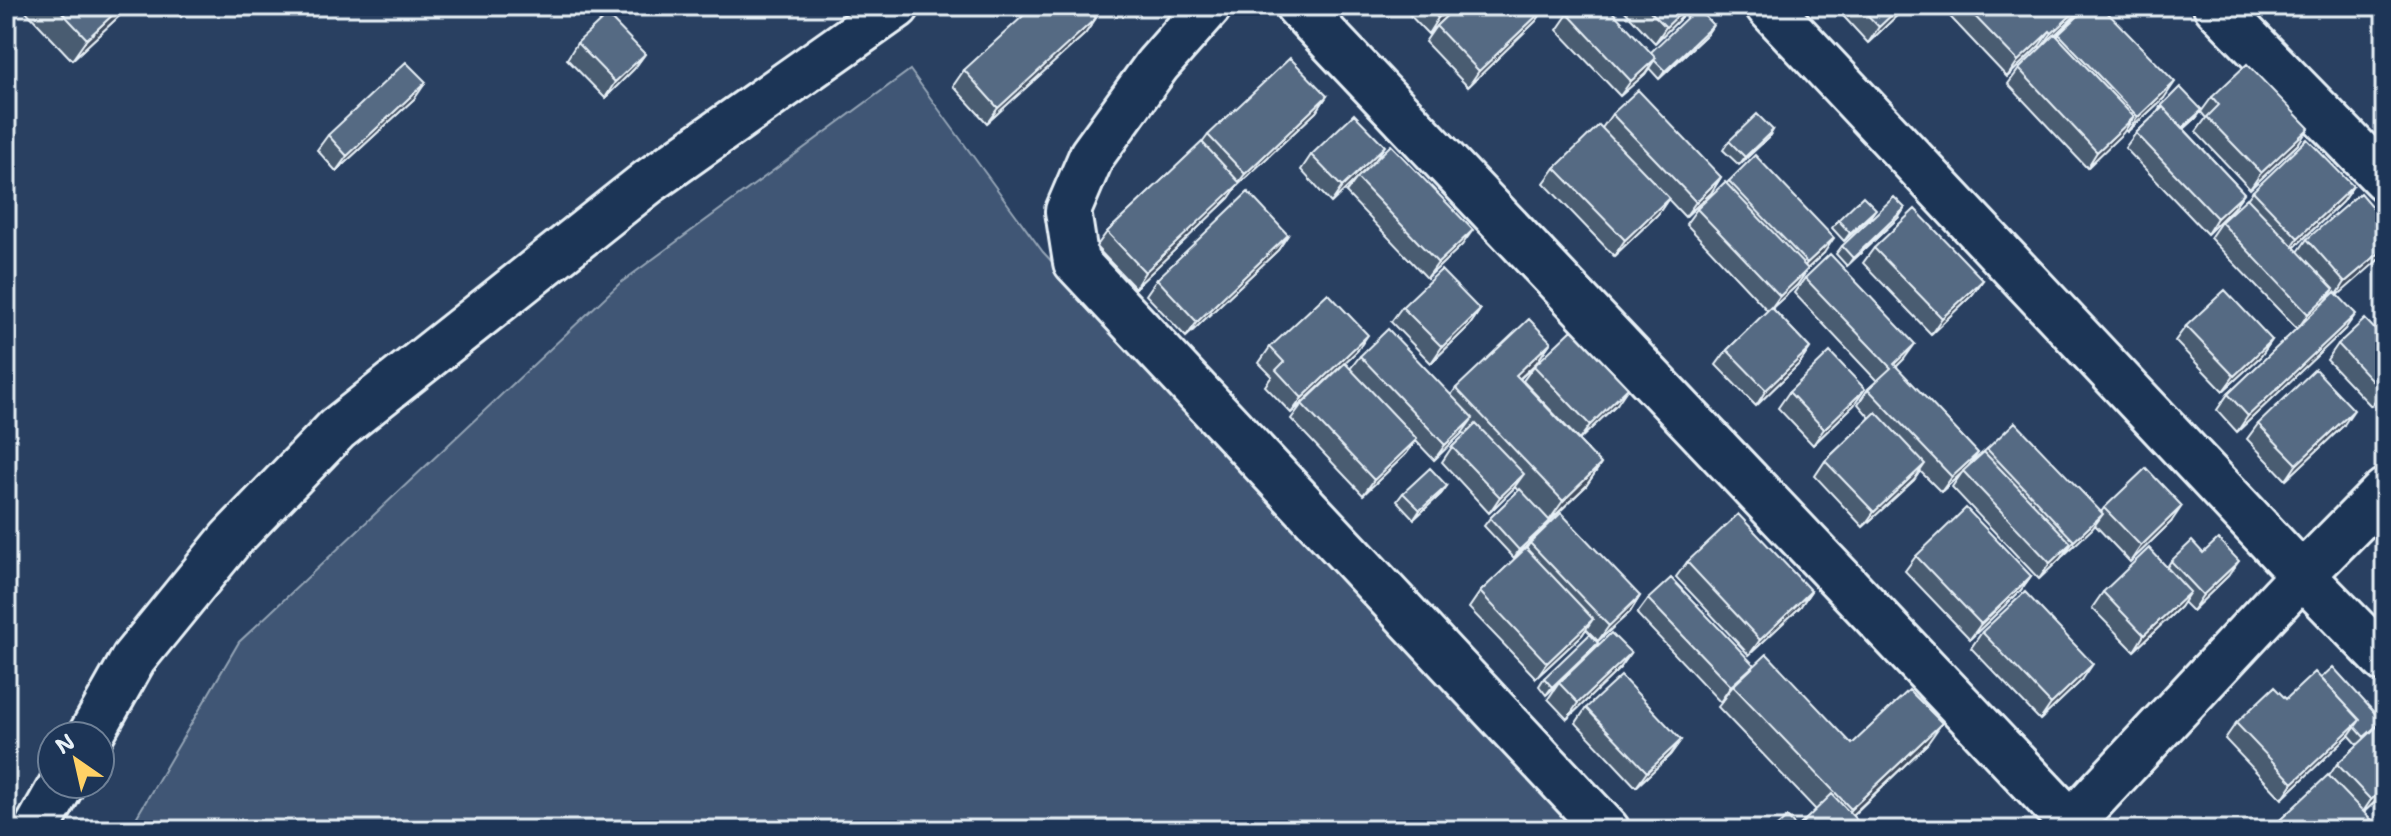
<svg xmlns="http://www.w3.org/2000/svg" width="2391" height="836" viewBox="0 0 2391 836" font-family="'Shantell Sans',sans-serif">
  <rect width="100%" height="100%" fill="#294061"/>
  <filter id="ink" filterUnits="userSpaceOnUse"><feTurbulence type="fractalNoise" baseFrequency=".0125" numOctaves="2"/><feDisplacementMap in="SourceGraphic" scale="16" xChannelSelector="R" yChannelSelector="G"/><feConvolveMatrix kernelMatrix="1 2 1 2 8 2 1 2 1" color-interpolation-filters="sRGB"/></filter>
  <g filter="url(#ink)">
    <path fill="#415774" stroke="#94a4b6" stroke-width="2" d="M910 70 1043 252 1581 830H129L239 642 619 284Z"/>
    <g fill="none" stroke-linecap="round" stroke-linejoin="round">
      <defs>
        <path id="minor" d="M1209 6 1157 65 1092 155 1068 211 1076 262 1607 830
          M1298 6 2078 830
          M1768 6 2302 575 2385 660
          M2216 6 2385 179
          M90 736 134 658 231 539 337 429 648 182 897 6
          M2071 823 2302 575 2385 491
          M36 830 62 784"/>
      </defs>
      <use href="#minor" stroke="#e8f1f8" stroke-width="50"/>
      <use href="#minor" stroke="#1d3557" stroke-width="44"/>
    </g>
    <path fill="#495b71" stroke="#e8f1f8" stroke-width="2" fill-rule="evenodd" d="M21 6H130L72 60Z
      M171 6H193L181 17Z
      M1401 6H1547L1536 21 1468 87 1425 42 1436 26 1428 34Z
      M1620 6H1692L1688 11 1655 43Z
      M1834 6H1907L1868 43Z
      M1940 6H2101L2164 98 2127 132 2125 130 2087 168 2008 84 2019 69 2041 48 2039 46 2007 77ZM2084 8 2085 9 2057 37 2056 35Z
      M1568 14 1651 53 1713 25 1707 34 1659 79 1649 68 1645 74 1620 96 1557 30Z
      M1096 18 1085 34 987 123 953 86 964 70Z
      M577 43 645 54 634 69 605 98 567 59Z
      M1327 96 1316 112 1238 185 1229 198 1135 288 1096 247 1107 232 1202 143 1208 135Z
      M2212 97 2298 144 2250 189 2196 132 2206 118 2201 112Z
      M415 98 336 171 317 150 328 135Z
      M2160 107 2202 110 2196 118 2184 129 2244 193 2233 208 2207 234 2125 148 2136 133 2154 116Z
      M1612 114 1721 177 1711 193 1685 217 1668 199 1658 214 1614 256 1544 183 1555 168 1602 128Z
      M1773 130 1768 138 1739 165 1723 150 1729 141Z
      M1311 155 1374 162 1462 245 1427 278 1346 193 1357 178 1331 203 1301 170Z
      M1729 181 1824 253 1807 268 1797 285 1772 308 1810 348 1799 364 1756 406 1716 365 1727 350 1768 311 1686 224 1697 209Z
      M2353 186 2342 202 2294 248 2298 252 2307 239 2385 222 2338 295 2345 329 2237 432 2217 410 2228 394 2297 329 2210 238 2221 222 2247 199 2253 191Z
      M1870 217 1844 241 1832 228 1838 220Z
      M1899 217 1847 266 1836 254 1842 246Z
      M1288 235 1278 250 1186 337 1146 295 1157 279Z
      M1874 248 1983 280 1972 295 1931 334 1863 263Z
      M1805 278 1904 359 1896 367 1978 453 1969 465 1987 449 2101 512 2104 508 2171 522 2130 562 2095 525 2039 579 1952 487 1961 474 1941 492 1920 471 1914 480 1863 527 1815 476 1825 461 1870 418 1858 404 1868 389 1877 381 1794 293Z
      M1402 307 1480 310 1469 326 1431 363 1391 322Z
      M2385 319V392L2371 406 2327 360 2338 344 2376 331Z
      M2186 326 2272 340 2261 356 2223 391 2175 341Z
      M1551 342 1536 363 1520 379 1601 464 1586 486 1550 521 1544 529 1514 558 1484 526 1490 518 1518 491 1515 487 1489 513 1442 462 1452 447 1465 435 1463 432 1434 460 1416 441 1406 454 1363 495 1291 419 1302 404 1350 369 1360 356 1451 395 1456 388Z
      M1270 347 1357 351 1291 413 1265 386 1272 376 1259 363Z
      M1534 366 1617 404 1579 440 1523 381Z
      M1789 392 1854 405 1813 445 1778 408Z
      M2258 424 2343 426 2286 480 2247 439Z
      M1447 486 1441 494 1414 519 1397 501 1403 493Z
      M1530 543 1640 596 1630 612 1598 641 1586 629 1582 635 1536 678 1469 608 1480 592 1526 549Z
      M1916 556 2031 576 2020 591 1970 639 1905 571Z
      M2171 561 2228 576 2192 611 2183 602 2180 607 2134 651 2092 608 2103 592 2167 567Z
      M1687 562 1811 591 1800 607 1749 655 1676 577Z
      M2385 576V589L2380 583Z
      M1648 599 1754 665 1852 744H1927L1852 816 1797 828 1816 810 1718 707 1726 697 1720 702 1637 614Z
      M1982 632 2082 680 2040 720 1971 648Z
      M1593 651 1631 653 1620 668 1567 719 1548 699 1559 683 1579 664 1546 695 1539 686 1544 678Z
      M2321 678 2380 724 2385 725V792L2364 812 2381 830H2273L2280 820 2329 776 2337 764 2358 745 2349 735 2282 799 2225 739 2236 723 2286 699Z
      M1586 708 1681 740 1670 755 1636 787 1576 723Z"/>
    <path fill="#3c4a5c" stroke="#e8f1f8" stroke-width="2" d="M122 6H130L72 60 87 39Z
      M189 6H193L181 17Z
      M1452 6H1457L1428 34 1438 18Z
      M1547 6 1536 21 1468 87 1479 71Z
      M1688 6H1692L1688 11 1655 43 1666 27Z
      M1901 6H1907L1868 43 1879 27Z
      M2081 6H2085L2041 48 2052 33Z
      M1096 18 1085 34 987 123 998 108Z
      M1713 25 1707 34 1659 79 1665 71Z
      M2050 31 2039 46 2007 77 2018 61Z
      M645 54 634 69 605 98 615 82Z
      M1656 58 1645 74 1620 96 1631 81Z
      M426 82 415 98 336 171 347 156Z
      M2175 82 2164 98 2127 132 2138 117Z
      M1327 96 1316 112 1238 185 1229 198 1135 288 1145 272 1235 187 1245 174Z
      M2202 110 2196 118 2175 137 2181 129Z
      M2134 117 2123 133 2087 168 2097 152Z
      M2309 128 2298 144 2250 189 2261 173Z
      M1773 130 1768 138 1739 165 1745 157Z
      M1385 146 1374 162 1331 203 1342 187Z
      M1721 177 1711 193 1685 217 1696 202Z
      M2353 186 2342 202 2287 254 2298 238Z
      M2244 193 2233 208 2207 234 2217 218Z
      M1669 198 1658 214 1614 256 1625 240Z
      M1905 208 1899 217 1847 266 1853 258Z
      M1876 209 1870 217 1844 241 1850 233Z
      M1473 230 1462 245 1427 278 1438 263Z
      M1288 235 1278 250 1186 337 1197 322Z
      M1834 238 1824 253 1796 279 1807 263Z
      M2385 248V254L2335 298 2345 282Z
      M1808 269 1797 285 1769 311 1780 296Z
      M1983 280 1972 295 1931 334 1942 318Z
      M2334 289 2323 305 2297 330 2308 314Z
      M1480 310 1469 326 1431 363 1442 347Z
      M2356 314 2345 329 2237 432 2248 416Z
      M1368 335 1357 351 1291 413 1302 398Z
      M2272 340 2261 356 2223 391 2234 376Z
      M1551 342 1536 363 1501 396 1516 375Z
      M1915 344 1904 359 1883 380 1894 364Z
      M1810 348 1799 364 1756 406 1766 390Z
      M2385 387V392L2371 406 2382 391Z
      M1628 388 1617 404 1579 440 1590 425Z
      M1865 389 1854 405 1813 445 1824 429Z
      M2354 410 2343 426 2286 480 2297 464Z
      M1473 418 1462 433 1434 460 1445 445Z
      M1417 439 1406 454 1363 495 1374 480Z
      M1978 453 1967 468 1941 492 1952 477Z
      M1601 464 1586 486 1548 522 1563 501Z
      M1925 464 1914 480 1863 527 1874 512Z
      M1524 474 1513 489 1489 513 1500 497Z
      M1447 486 1441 494 1414 519 1420 510Z
      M2182 506 2171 522 2130 562 2141 546Z
      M2103 514 2092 529 2063 556 2074 541Z
      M1550 521 1544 529 1514 558 1519 550Z
      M2071 543 2060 559 2039 579 2050 563Z
      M2239 561 2228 576 2192 611 2203 595Z
      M2031 576 2020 591 1970 639 1981 624Z
      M1811 591 1800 607 1749 655 1760 640Z
      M2190 592 2180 607 2134 651 2144 635Z
      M1640 596 1630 612 1598 641 1609 626Z
      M1593 619 1582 635 1536 678 1547 663Z
      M1598 643 1592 651 1546 695 1552 687Z
      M1631 653 1620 668 1567 719 1578 703Z
      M2093 664 2082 680 2040 720 2051 704Z
      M1743 681 1733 686 1720 702 1731 686Z
      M2360 720 2349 735 2282 799 2293 783Z
      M1942 723 1927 744 1836 830 1851 809Z
      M1681 740 1670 755 1636 787 1647 772Z
      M2385 787V792L2360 816 2371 800Z"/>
    <path fill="#556a83" stroke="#e8f1f8" stroke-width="2" d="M56 6H122L87 39Z
      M1034 6H1085L1096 18 998 108 964 70Z
      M1427 6H1452L1438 18Z
      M1457 6H1547L1479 71 1436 26Z
      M1577 6H1607L1656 58 1631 81 1568 14Z
      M1645 6H1688L1666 27Z
      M1859 6H1901L1879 27Z
      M1965 6H2081L2052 33 2050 31 2018 61Z
      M2089 6H2101L2175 82 2138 117 2059 34Z
      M1697 8 1713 25 1665 71 1654 60 1656 58 1651 52Z
      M607 15 645 54 615 82 577 43Z
      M2055 34 2134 117 2097 152 2019 69Z
      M1290 58 1327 96 1245 174 1208 135Z
      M406 62 426 82 347 156 328 135Z
      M2247 64 2309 128 2261 173 2207 117 2219 105 2212 97Z
      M2180 87 2202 110 2182 128 2163 107 2161 109 2160 107Z
      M1638 90 1721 177 1696 202 1612 114Z
      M2163 107 2244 193 2217 218 2136 133Z
      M1354 114 1385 146 1342 187 1311 155Z
      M1757 114 1773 130 1745 157 1729 141Z
      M1599 125 1669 198 1625 240 1555 168Z
      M2307 139 2353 186 2298 238 2253 191Z
      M1202 142 1240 183 1145 272 1107 232Z
      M1391 145 1473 230 1438 263 1357 178Z
      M1755 155 1834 238 1807 263 1729 181Z
      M1725 182 1808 269 1780 296 1697 209Z
      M1248 192 1288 235 1197 322 1157 279Z
      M2360 193 2385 222V248L2345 282 2307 239Z
      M1863 196 1876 209 1850 233 1838 220Z
      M1894 197 1905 208 1853 258 1842 246Z
      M2247 198 2334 289 2308 314 2221 222Z
      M1915 209 1983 280 1942 318 1874 248Z
      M1830 254 1915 344 1894 364 1978 453 1952 477 1868 389 1891 368 1805 278Z
      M1441 270 1480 310 1442 347 1402 307Z
      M2225 290 2272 340 2234 376 2186 326Z
      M2335 292 2356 314 2248 416 2228 394Z
      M1328 293 1368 335 1302 398 1276 370 1284 362 1270 347Z
      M1771 307 1810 348 1766 390 1727 350Z
      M1529 319 1551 342 1516 375 1601 464 1563 501 1456 388Z
      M2365 319 2385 340V387L2382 391 2338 344Z
      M1388 329 1473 418 1445 445 1360 356Z
      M1572 330 1628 388 1590 425 1534 366Z
      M1830 352 1865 389 1824 429 1789 392Z
      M1345 363 1417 439 1374 480 1302 404Z
      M2315 369 2354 410 2297 464 2258 424Z
      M1876 412 1925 464 1874 512 1825 461Z
      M2015 422 2103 514 2074 541 1987 449Z
      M1476 424 1524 474 1500 497 1452 447Z
      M1984 452 2071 543 2050 563 1963 471Z
      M1430 468 1447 486 1420 510 1403 493Z
      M2146 468 2182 506 2141 546 2104 508Z
      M1520 489 1550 521 1519 550 1490 518Z
      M1966 508 2031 576 1981 624 1916 556Z
      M1561 513 1640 596 1609 626 1530 543Z
      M1738 514 1811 591 1760 640 1687 562Z
      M2218 539 2239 561 2203 595 2171 561 2192 541 2203 553Z
      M1526 548 1593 619 1547 663 1480 592Z
      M2149 548 2190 592 2144 635 2103 592Z
      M1671 578 1754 665 1731 686 1648 599Z
      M2025 592 2093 664 2051 704 1982 632Z
      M1611 633 1631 653 1578 703 1559 683Z
      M1590 634 1598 643 1552 687 1544 678Z
      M1767 654 1852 744 1909 690 1942 723 1851 809 1733 686Z
      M2333 667 2382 721 2364 737 2355 727 2360 720 2321 678Z
      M2315 672 2360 720 2293 783 2236 723 2274 687 2286 699Z
      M1621 676 1681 740 1647 772 1586 708Z
      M2382 722 2385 725V787L2371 800 2337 764Z
      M2328 775 2381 830H2290L2280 820Z
      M1832 794 1866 830H1773L1787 817 1797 828Z"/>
  </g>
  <rect width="2391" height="836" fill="none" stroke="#1d3557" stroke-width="32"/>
  <rect x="16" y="16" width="2359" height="804" fill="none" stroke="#e8f1f8" stroke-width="3" filter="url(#ink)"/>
  <g transform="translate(76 760) rotate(326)"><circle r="38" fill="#1d3557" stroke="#6e8097" stroke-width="2"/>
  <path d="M0-6L14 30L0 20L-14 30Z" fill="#ffd166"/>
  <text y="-12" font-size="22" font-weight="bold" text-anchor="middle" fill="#e8f1f8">N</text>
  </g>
</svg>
